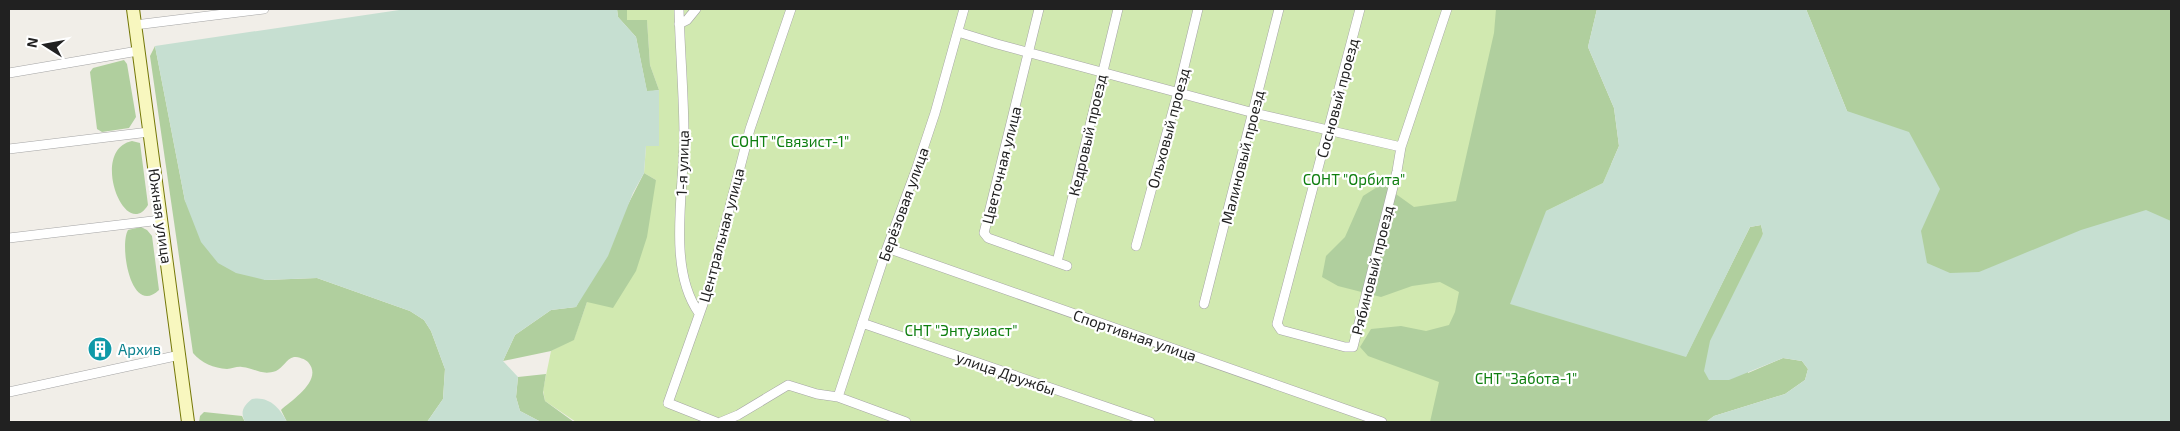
<svg xmlns="http://www.w3.org/2000/svg" width="2180" height="431" viewBox="0 0 2180 431" font-family="'Exo 2',sans-serif">
  <rect width="100%" height="100%" fill="#f1eee8"/>
  <path fill="#d1e9b0" d="M627 9H1578L1666 422H576L545 401 543 390 551 351 574 339 587 302 656 180 644 173 646 146H659V90L650 65 647 21 626 20Z"/>
  <path fill="#b0cf9e" d="M617 9H627V20H647L650 65 659 90 647 92 636 37 618 17Z
    M1496 9H1597L1588 47 1614 108 1619 146 1603 183 1546 211 1686 356 1750 227 1761 225 1763 233 1748 373 1783 358 1802 361 1808 369 1805 380 1785 394 1714 416 1706 422H1430L1439 382 1368 356 1360 347 1371 329 1401 326 1426 331 1449 325 1455 312 1459 292 1440 282 1412 286 1381 297 1338 286 1322 277 1326 256 1345 237 1363 196 1382 184 1414 207 1456 201 1494 33Z
    M1806 9H2171V421L2167 422H1972Z
    M155 46 185 201 265 280 317 278 410 311 424 320 431 331 445 369 443 399 427 422H287L281 410C292 400 324 380 308 362 305 359 299 357 294 357 286 359 283 368 276 371 261 376 255 368 242 367 237 366 232 369 227 369 214 368 201 363 193 353L150 56Z
    M124 60 127 64 136 117 129 128 102 132 97 129 90 72 93 68Z
    M132 141 140 143 148 205C125 243 89 150 132 141Z
    M644 173 656 180 647 237 636 271 613 308 587 302 574 340 551 351 503 361 515 335 551 310 576 307Z
    M141 227 147 230 152 236 159 290C131 317 119 246 128 230Z
    M546 374 543 392 545 401 574 422H541L520 411 516 397 518 377Z
    M204 412 242 416 245 422H199L200 416Z"/>
  <path fill="#c6dfd1" d="M406 9H617L618 17 636 37 647 91 659 90V146H646L644 173 633 193 608 256 576 307 551 310 515 335 503 361 518 377 516 397 520 411 541 422H427L443 399 445 369 431 331 424 320 410 311 317 278 265 280 236 273 218 263 201 242 185 201 155 46Z
    M1597 9H1806L1847 111 1909 132 1940 189 1921 231 1927 263 1950 273 1979 272 2081 230 2146 210 2171 221V421L2167 422H1706L1714 416 1785 394 1805 380 1808 369 1802 361 1783 358 1729 380H1709L1704 371 1710 341 1763 234 1761 225 1750 227 1686 357 1510 304 1546 211 1603 183 1619 146 1614 108 1588 47Z
    M252 399C269 396 280 408 287 422H245C240 412 243 406 252 399Z"/>
  <g fill="none" stroke-linecap="round" stroke-linejoin="round">
    <defs>
      <path id="street" d="M679 9C680 52 684 95 684 138 684 191 667 269 699 313
        M1039 9 984 233 988 238 1067 266
        M1360 9 1277 324 1281 330 1345 347H1353L1397 171 1401 147 1447 9
        M679 24 687 20 696 9
        M135 25 264 9
        M958 32 997 44 1254 113 1401 147
        M9 73 138 51
        M9 149 149 132
        M9 238 161 220
        M1136 246 1178 92 1198 9
        M887 248 1382 422
        M1057 262 1118 9
        M1204 304 1279 9
        M862 323 1150 422
        M9 392 180 355
        M838 397 887 248 916 170 935 113 964 9
        M716 422 668 403 709 287 750 129 791 9
        M721 422 738 415 788 385 817 394 838 397 906 422"/>
      <path id="secondary" d="M133 9 188 422"/>
    </defs>
    <use href="#street" stroke="#a5a5a5" stroke-width="10"/>
    <use href="#secondary" stroke="#757808" stroke-width="14"/>
    <use href="#street" stroke="#fff" stroke-width="9"/>
    <use href="#secondary" stroke="#f8f7bf" stroke-width="12"/>
  </g>
  <defs>
    <symbol id="building-disc" viewBox="-11 -11 22 22"><circle r="9.5" fill="#0f9aa8" stroke="#fff"/><path d="M-4-6H4V6H1V3H-1V6H-4ZM-2.5-4.3h1.7v1.8h-1.7ZM.8-4.3h1.7v1.8H.8ZM-2.5-1h1.7V.8h-1.7ZM.8-1h1.7V.8H.8Z" fill="#fff"/></symbol>
  </defs>
  <g fill-rule="evenodd">
    <use href="#building-disc" x="86" y="335" width="28" height="28"/>
  </g>
  <g text-anchor="middle" dominant-baseline="central" stroke-width="4.5" stroke-linejoin="round" paint-order="stroke">
    <g font-size="15" fill="#212121" stroke="#fff">
      <text transform="translate(1337 98) rotate(-75)">Сосновый проезд</text>
      <text transform="translate(1168 128) rotate(-75)">Ольховый проезд</text>
      <text transform="translate(1087 135) rotate(-77)">Кедровый проезд</text>
      <text transform="translate(1242 157) rotate(-76)">Малиновый проезд</text>
      <text transform="translate(682 163) rotate(-88)">1-я улица</text>
      <text transform="translate(1001 165) rotate(-76)">Цветочная улица</text>
      <text transform="translate(903 204) rotate(-70)">Берёзовая улица</text>
      <text transform="translate(161 216) rotate(82)">Южная улица</text>
      <text transform="translate(721 235) rotate(-75)">Центральная улица</text>
      <text transform="translate(1372 270) rotate(-76)">Рябиновый проезд</text>
      <text transform="translate(1135 335) rotate(19)">Спортивная улица</text>
      <text transform="translate(1006 373) rotate(19)">улица Дружбы</text>
    </g>
    <g font-size="15" fill="#0f7f10" stroke="#fff">
      <text x="790" y="141">СОНТ "Связист-1"</text>
      <text x="1354" y="179">СОНТ "Орбита"</text>
      <text x="961" y="330">СНТ "Энтузиаст"</text>
      <text x="1526" y="378">СНТ "Забота-1"</text>
    </g>
    <g font-size="15" fill="#0d838f" stroke="#fff" text-anchor="start">
      <text x="118" y="349">Архив</text>
    </g>
  </g>
  <rect width="2180" height="431" fill="none" stroke="#212121" stroke-width="20"/>
  <g transform="translate(45 45) rotate(281)" stroke="#ffffff" stroke-width="4" paint-order="stroke">
  <path d="M0-4L9 19L0 12L-9 19Z" fill="#212121"/>
  <text y="-8" font-size="14" font-weight="bold" text-anchor="middle" fill="#212121">N</text>
  </g>
</svg>
